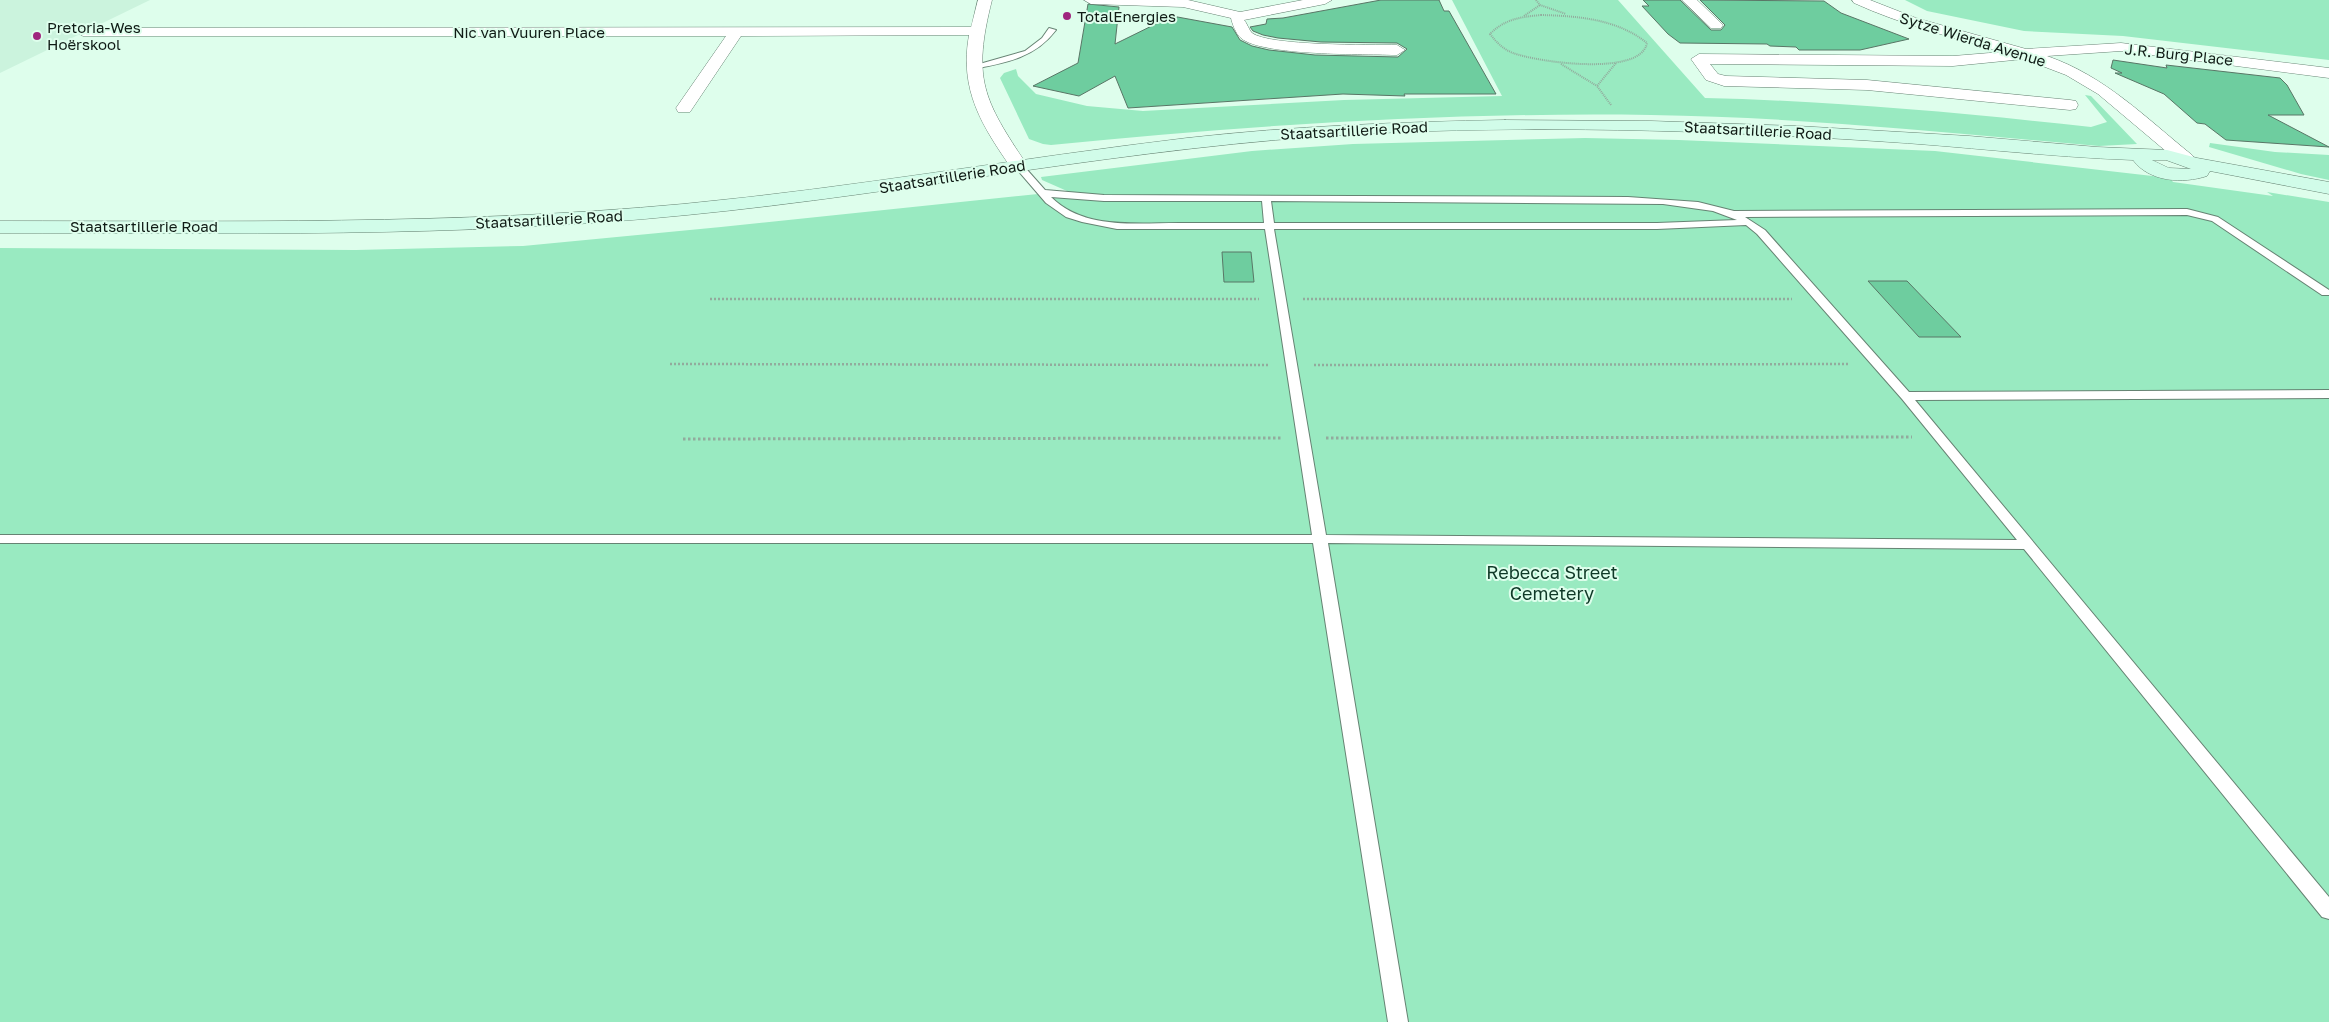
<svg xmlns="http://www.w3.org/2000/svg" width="2329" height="1022" viewBox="0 0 2329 1022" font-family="'Golos Text',sans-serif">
  <rect width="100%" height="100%" fill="#defeec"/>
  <path fill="#cbf3dd" d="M0 0H150L0 73Z"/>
  <path fill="#99eac1" d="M1452 0H1618L1705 98C1834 101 1963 113 2091 127L2107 122 2085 95 2091 96 2137 144 2099 146C1950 133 1801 117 1651 115 1450 112 1250 125 1051 145L1043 144 1029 139 1000 78 1004 73 1016 69 1018 76 1036 94 1087 106 1143 111 1344 100 1502 96Z
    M1905 0H2329V60L2123 36 2024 31 1927 11Z
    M1585 138 1679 140 1935 151 2170 178 2173 182 2273 196 2267 192 2329 202V1022H0V248L356 250 523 246 721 227 1067 191 1042 180 1041 177 1252 151 1353 144Z
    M2210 143 2275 152 2329 155V180L2301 174 2209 147Z"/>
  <path fill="#6ecd9f" stroke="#597666" d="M1381 0H1439L1444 11H1449L1496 94H1404L1405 96 1343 94 1128 108 1115 76 1079 96 1033 86 1078 63 1088 4 1119 7 1115 44 1172 16 1232 27 1240 40 1252 46 1269 50 1315 55 1398 57 1407 49 1397 43 1321 42 1278 38 1263 35 1253 31 1250 27 1266 24 1267 19 1283 18Z
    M1643 0H1680L1711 30H1721L1725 25 1700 0 1824 1 1841 13 1909 39 1860 50H1799L1796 47 1770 46 1767 44 1680 43 1668 34 1642 6H1649Z
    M2113 60 2167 68 2166 65 2280 78 2287 85 2304 115H2268L2329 147 2226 140 2205 124 2197 123 2164 94 2115 73H2122L2111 68Z
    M1222 252H1251L1254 282H1224Z
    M1868 281H1907L1961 337H1919Z"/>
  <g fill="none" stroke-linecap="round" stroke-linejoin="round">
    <defs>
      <path id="lane" d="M1049 28 1056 30C1035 58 1005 63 973 69L969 67 1025 51 1042 38Z
        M1015 163H1021L1045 190 1104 195 1628 197 1698 202 1734 211 2187 209 2218 217 2329 290V295H2322L2212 221 2187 215 1745 217 1765 230 1909 392 2329 390V398L1915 400 2329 897V919L2322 917 2024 549 1328 543 1408 1022H1388L1313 543H0V535H1312L1265 229H1117L1082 222 1066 217 1046 203 1015 167ZM1051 197 1104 201H1262L1264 223C1235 223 1207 223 1179 223 1136 223 1084 230 1051 197ZM1271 201 1663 204 1713 211 1737 220 1657 223H1274ZM1746 225 1757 234 1902 399 2017 540 1326 535 1274 229H1657Z"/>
      <path id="street" d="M978 0H992C972 79 983 99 1027 165L1024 169H1012C982 126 959 90 969 35L741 36 690 112H678L676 108 726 36H83L76 32 83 28 971 27Z
        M1084 0H1188L1240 12 1303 0H1332L1325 4 1244 20C1247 23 1249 30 1252 33 1269 46 1371 45 1397 45L1405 50 1397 55C1367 54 1261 56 1241 38 1236 34 1232 23 1231 18L1183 7 1091 4Z
        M1682 0H1697L1723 25 1721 28H1711Z
        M1852 0H1870L1916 18 2026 49 2121 43 2329 68V78L2121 51 2047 56C2105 76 2146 118 2192 155L2195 159 2192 163H2180L2098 94 2066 75 2024 59 1953 66 1710 64 1718 74 1726 76 1867 80 2070 100 2076 101 2078 105 2076 109 2070 110 1867 90 1724 86 1706 80 1691 59 1699 54 1953 56 2002 52C1952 37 1902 25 1854 3Z"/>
      <path id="secondary" d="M1505 120 1651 121 1797 126 1969 136 2097 147 2167 150 2197 158 2329 182V194L2210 171 2207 176C2183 184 2149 182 2133 160 2047 157 1961 146 1875 141 1704 130 1531 125 1360 134 1134 146 912 193 687 215 459 238 229 233 0 233V221C227 221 456 225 683 204 852 188 1019 158 1187 138 1293 126 1399 122 1505 120ZM2152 160H2166L2191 169 2169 168Z"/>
    </defs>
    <use href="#lane" stroke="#668373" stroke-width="2"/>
    <use href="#street" stroke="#668373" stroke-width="1"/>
    <use href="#secondary" stroke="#668373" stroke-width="1"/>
    <path stroke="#92ab9d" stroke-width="2" stroke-dasharray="1 1" stroke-linecap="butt" d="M1536 0 1540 5 1566 14
      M1541 15C1578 16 1617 19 1647 43 1641 77 1537 62 1513 53 1503 49 1497 43 1490 34 1505 19 1520 17 1541 15Z
      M1524 16 1540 5
      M1561 64 1597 86
      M1611 105 1597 86 1616 63"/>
    <path stroke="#92ab9d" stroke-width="2.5" stroke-dasharray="2 2" stroke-linecap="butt" d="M710 299H1259
      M1303 299H1792
      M670 364 1270 365
      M1314 365 1850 364"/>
    <path stroke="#92ab9d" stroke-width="3" stroke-dasharray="2.5 2.5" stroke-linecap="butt" d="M1326 438 1912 437
      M683 439 1282 438"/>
    <use href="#lane" fill="#fff" fill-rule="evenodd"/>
    <use href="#street" fill="#fff" fill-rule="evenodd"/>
    <use href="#secondary" fill="#d1fce9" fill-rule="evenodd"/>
  </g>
  <g fill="#9f267e" stroke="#defeec" stroke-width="2">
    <circle cx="1067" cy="16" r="5"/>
    <circle cx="37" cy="36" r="5"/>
  </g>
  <g text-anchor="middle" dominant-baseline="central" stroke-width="4" stroke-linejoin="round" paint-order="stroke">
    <g font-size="15" fill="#0f1b15" stroke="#defeec" text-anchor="start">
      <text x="1077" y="16">TotalEnergies</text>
      <text x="47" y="27">Pretoria-Wes<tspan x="47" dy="17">Hoërskool</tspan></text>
    </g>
    <g font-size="15" fill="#0f1b15" stroke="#defeec">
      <text x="529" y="32">Nic van Vuuren Place</text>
      <text transform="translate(1973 39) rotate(17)">Sytze Wierda Avenue</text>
      <text transform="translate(2179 54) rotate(6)">J.R. Burg Place</text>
      <text transform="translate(1354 130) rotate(-3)">Staatsartillerie Road</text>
      <text transform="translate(1758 130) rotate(3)">Staatsartillerie Road</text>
      <text transform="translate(952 176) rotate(-9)">Staatsartillerie Road</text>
      <text transform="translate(549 219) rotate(-3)">Staatsartillerie Road</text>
      <text x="144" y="226">Staatsartillerie Road</text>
    </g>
    <g font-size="18" fill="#0f3927" stroke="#defeec">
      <text x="1552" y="572">Rebecca Street<tspan x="1552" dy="21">Cemetery</tspan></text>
    </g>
  </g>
</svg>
